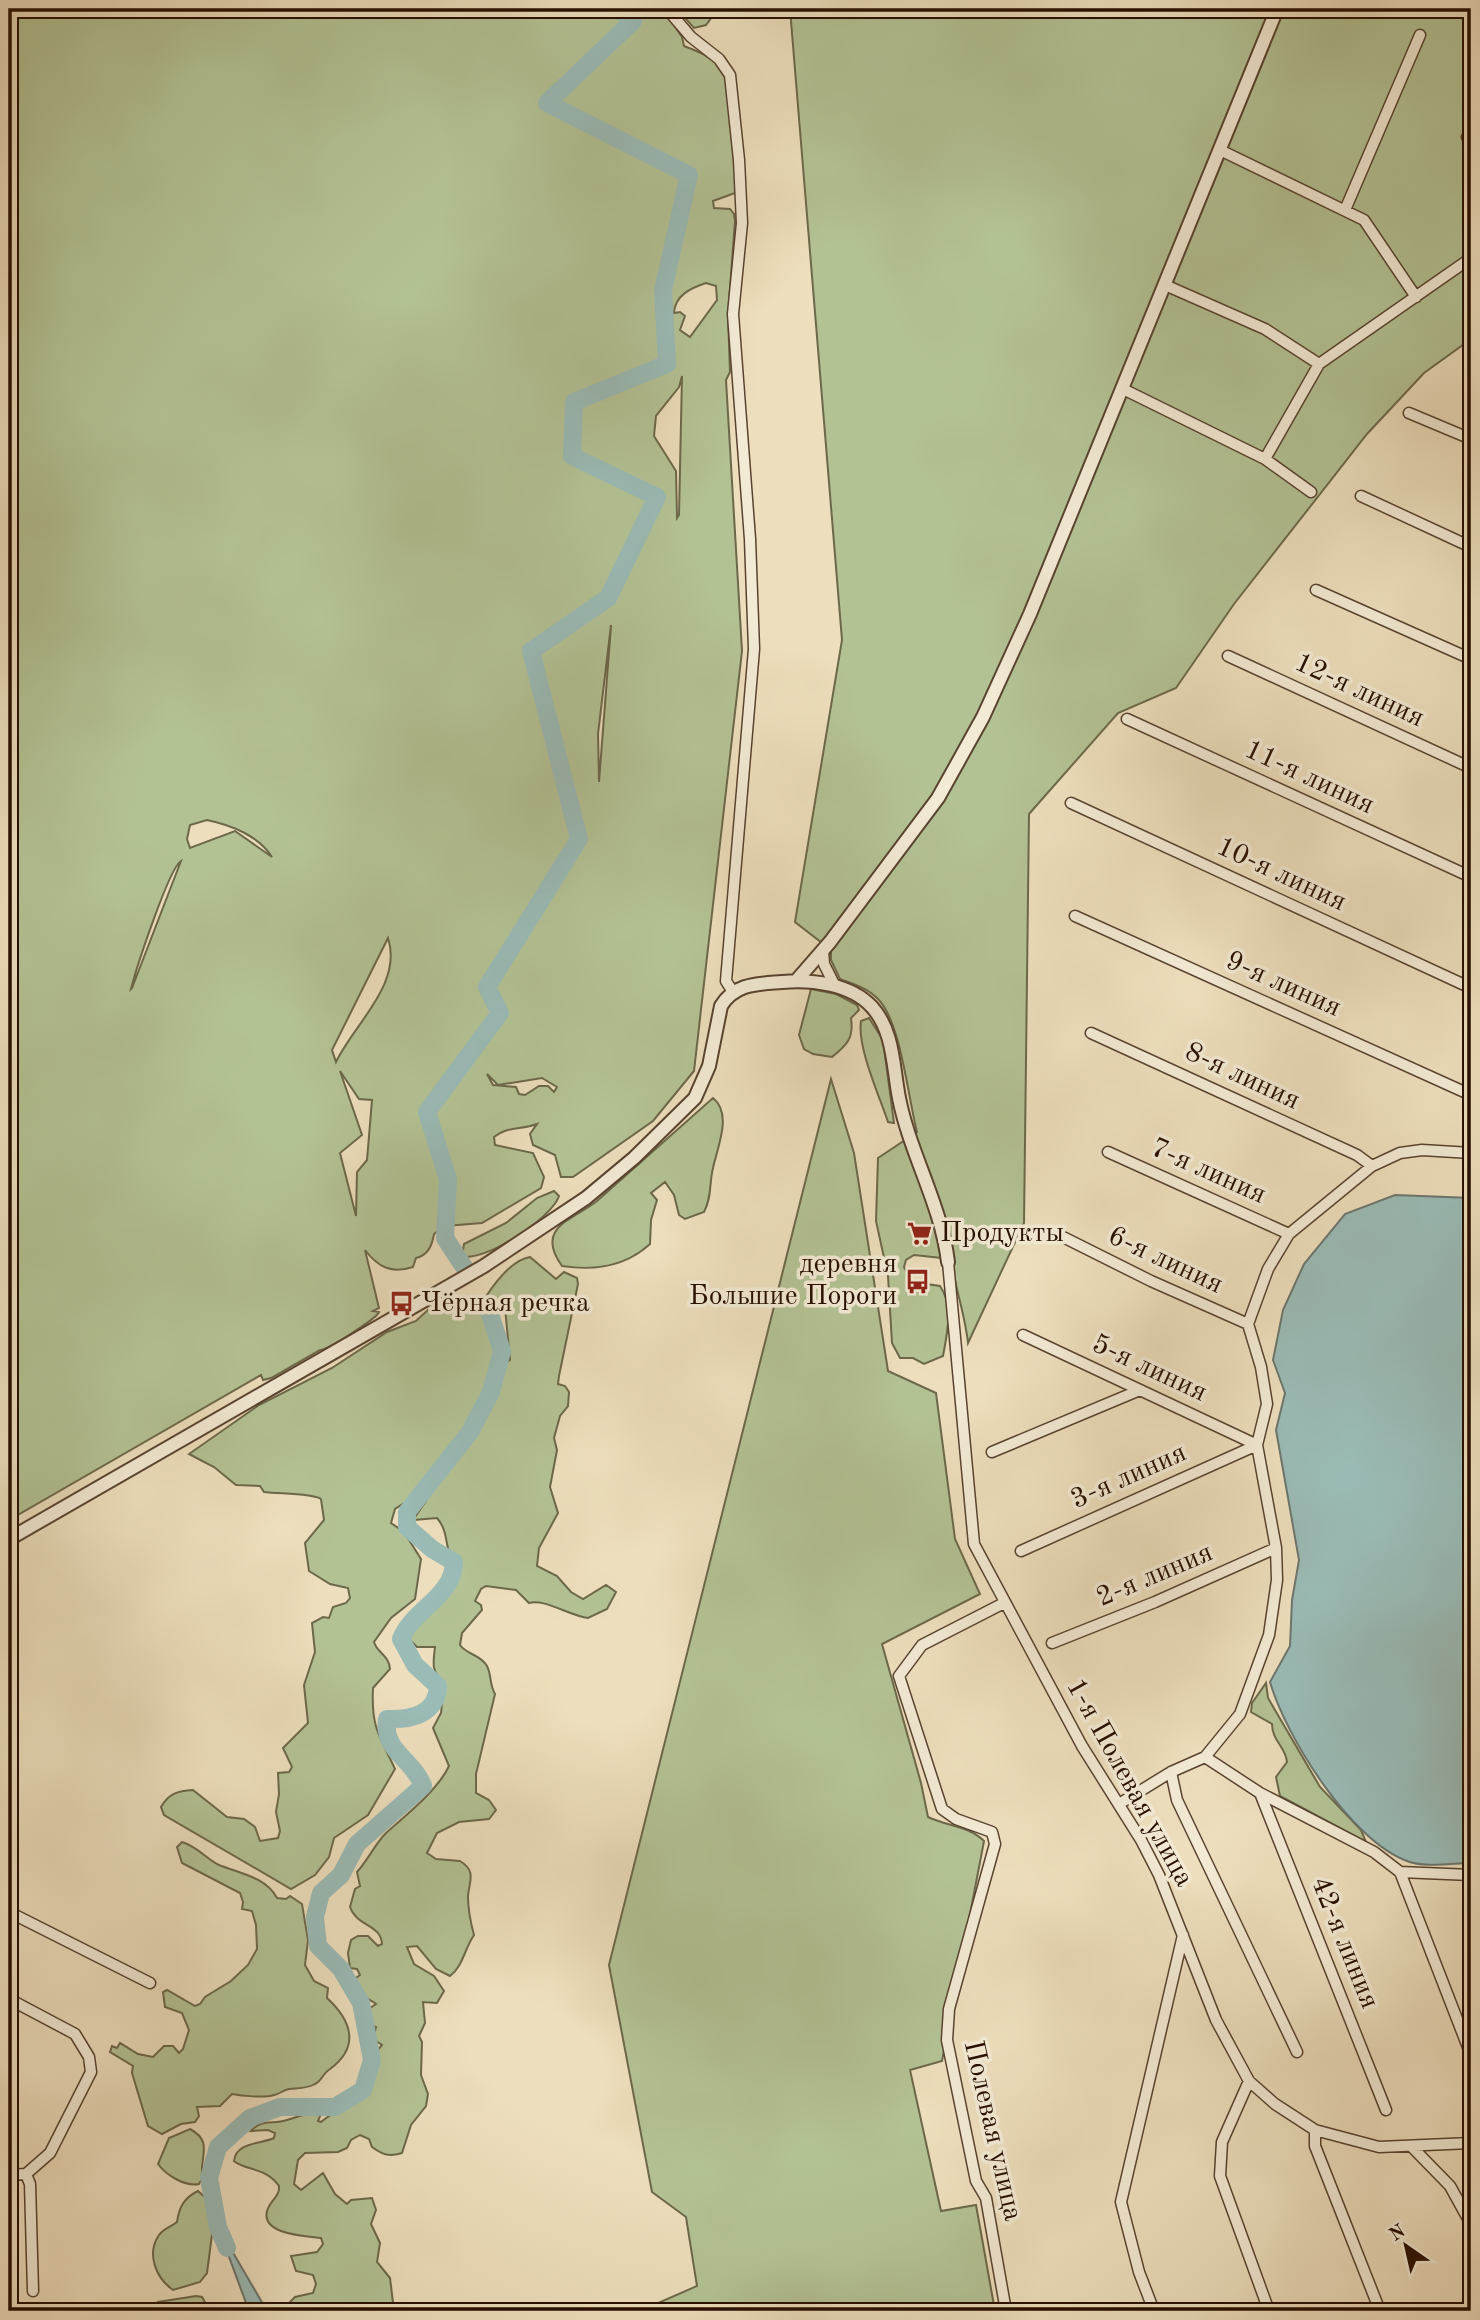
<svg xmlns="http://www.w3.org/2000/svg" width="1480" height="2320" viewBox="0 0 1480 2320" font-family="'Old Standard TT',serif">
  <rect width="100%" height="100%" fill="#eddebd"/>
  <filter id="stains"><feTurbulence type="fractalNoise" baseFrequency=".00286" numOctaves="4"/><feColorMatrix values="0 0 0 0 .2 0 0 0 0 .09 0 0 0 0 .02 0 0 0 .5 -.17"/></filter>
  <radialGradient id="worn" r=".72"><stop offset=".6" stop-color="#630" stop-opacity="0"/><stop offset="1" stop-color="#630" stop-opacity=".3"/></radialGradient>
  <path fill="#b3c295" stroke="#6c684a" stroke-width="2" fill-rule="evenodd" d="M9 9H663L682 37 684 46C696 51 709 55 718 65 735 83 738 166 735 193L713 201 714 208 730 209 734 214 735 221 728 316 730 372 726 380 742 651 694 1071 653 1121 573 1177H561L555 1155 533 1145 530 1134 537 1124C521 1130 507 1126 494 1137L495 1145 533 1153 544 1177 541 1188 482 1223 445 1226 434 1234C432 1246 428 1255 416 1258L413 1267C391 1274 378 1267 365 1250L379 1308 373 1311 379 1312C376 1319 329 1349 320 1350L271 1378 263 1380 261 1375 9 1520ZM706 283 716 286 717 300 690 337 680 330 685 316 680 312 674 313C675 295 691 288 706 283ZM682 376 679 515 677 518 676 471 654 436 656 416 679 387ZM611 625V626L599 782 598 734ZM207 820C231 825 259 836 272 857L235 831 190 848 187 839 190 825ZM181 861 132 988 131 989C136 969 169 868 181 861ZM388 938C403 984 354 1024 336 1062L332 1050ZM340 1071 359 1099 372 1100 367 1160 357 1172 356 1216 340 1153 362 1135ZM487 1074 498 1085 542 1078 557 1087 554 1092 548 1086H539L525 1095 519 1094 516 1087 493 1085Z
    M677 9H713L714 14 706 25 694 28Z
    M790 9H1471V339L1424 373 1367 434 1234 604 1176 688 1118 713 1029 814 1024 1223 968 1343C965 1314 955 1288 951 1259L914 1255 906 1260 904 1267 913 1282 940 1286C954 1305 947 1334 943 1356L924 1364 913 1358H900L892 1343 888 1276 876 1221 878 1158 917 1132C908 1098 901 1022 878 999 867 988 854 984 840 979L831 960V950L795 922 842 640Z
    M811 989 836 994 857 1005 859 1010 851 1018C854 1038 847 1045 832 1057L813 1054 804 1049 799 1035Z
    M869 1018 883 1040 894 1123 888 1122C879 1095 857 1047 861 1021Z
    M831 1079 854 1153 888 1371 936 1393 955 1539 980 1594 882 1644 921 1783 928 1817C947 1826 969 1826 984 1841L942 2061 910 2070 941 2211 976 2205 995 2311H640L697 2286 686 2217 652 2192 609 1965Z
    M713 1098C733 1114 717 1148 713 1168 709 1184 712 1197 704 1212L685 1219 679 1215 674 1195 665 1182 651 1193 657 1200 651 1220 650 1244C625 1267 595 1271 562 1266 534 1227 573 1220 597 1201Z
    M554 1191 559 1196C552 1218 484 1263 462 1256L464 1244 506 1223 537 1198Z
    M530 1257 556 1279 564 1272 577 1278 578 1284 559 1376 558 1384 565 1386 569 1392 568 1406 560 1416 554 1438 557 1450 550 1487 558 1513 539 1548 537 1566 557 1576 571 1592 583 1599 606 1585 616 1592 607 1609 588 1618C570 1616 544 1598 529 1603L516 1590 486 1586 481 1589 475 1601 481 1605 482 1610 462 1633 460 1645C467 1655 480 1654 487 1666 492 1676 489 1684 495 1694L476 1774V1793L489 1800 496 1810 489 1819 459 1822 437 1833 427 1853 436 1859 460 1861C477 1871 469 1882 468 1896 468 1908 471 1924 474 1935 464 1950 463 1966 450 1976L436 1969 417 1946 407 1947 414 1964 434 1976 444 1991 437 2003 423 2002 425 2023 419 2036 422 2042 421 2075 428 2094 426 2106 411 2125 402 2153C389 2157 383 2155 372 2147L369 2139 360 2135 351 2140 347 2148 338 2152 305 2153 298 2160 294 2184 301 2190 323 2173 335 2194 347 2204 351 2200 372 2198 376 2210 371 2224 380 2243 377 2262 390 2278 394 2311H289L288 2304 295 2297 313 2293 316 2284 313 2275 296 2271 291 2256 317 2252 323 2244 321 2238C307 2236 261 2235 267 2211 270 2200 280 2197 279 2186 266 2167 246 2171 234 2161 236 2142 261 2144 274 2138L275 2133 268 2130 251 2131C262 2118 273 2125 287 2120 299 2117 308 2111 321 2114L318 2121 321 2122C342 2104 383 2095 371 2058L382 2045 373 2039 376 2027 362 2021 361 2014 376 2004C367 1998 357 1994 353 1980L360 1975 357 1969 350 1968 348 1953 351 1940 358 1936H368L378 1946 382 1944C381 1924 357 1927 350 1907L355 1889 360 1886 357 1872C368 1860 375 1844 386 1833 406 1815 438 1790 449 1766L433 1728 441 1713 444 1684C431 1670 433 1664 435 1647H417L410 1640 409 1633 437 1605 459 1571C442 1551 451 1534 437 1518L413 1520 426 1501 412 1498 395 1509 391 1523 404 1532 421 1559 415 1599 391 1618 374 1642C377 1653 389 1655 390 1669L373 1688C371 1729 380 1736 395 1769L368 1815 334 1838 329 1857 315 1875 291 1889 164 1815 161 1807C169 1793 178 1791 193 1790L227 1817 244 1819 255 1827 260 1841 278 1838 280 1831 276 1812 279 1794 278 1773 289 1772 292 1767 283 1748 308 1723 304 1685 315 1652 312 1623 323 1617 329 1618 333 1607 346 1603 350 1598 348 1588 330 1584 309 1571 305 1543 324 1520 321 1499C312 1493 279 1494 264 1492L260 1486 236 1485 214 1467 189 1454 259 1405 332 1368 387 1332 416 1321 429 1309 448 1299 469 1302 488 1315 496 1325 499 1333 496 1368 510 1360 505 1308 499 1300 487 1295C497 1280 512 1260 530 1257Z
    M1266 1683 1268 1698 1320 1787 1361 1830 1366 1842 1280 1796 1276 1777 1287 1762C1286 1747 1272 1741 1272 1724L1251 1712 1252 1703Z
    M182 1842C197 1846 206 1859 219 1865 239 1873 266 1877 277 1898L286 1899 290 1896 302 1904 308 1940 305 1965 314 1981 328 1988 327 1998C352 2021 360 2047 330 2069 323 2073 322 2081 315 2084 306 2089 299 2088 289 2089 283 2090 280 2094 274 2095 264 2098 242 2096 232 2094L220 2106 197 2107 199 2116 195 2122 181 2124 162 2134 148 2126 132 2073 133 2066 110 2052 112 2046 117 2048 120 2043 138 2054 153 2057 164 2046H173L179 2053 183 2049 189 2030 182 2013 165 2007 163 1992 167 1990 195 2006 200 2004 205 1997 231 1981 248 1965 257 1949 256 1925 252 1911 242 1909 243 1902 240 1893 182 1863 177 1847Z
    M190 2129C210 2140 203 2151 202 2168 202 2176 203 2178 199 2184 185 2187 166 2175 158 2164L169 2138Z
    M198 2191 207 2199 214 2219 207 2273 200 2282 173 2290C156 2278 146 2254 159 2235 164 2228 171 2227 177 2222 179 2207 184 2198 198 2191Z
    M196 2296 202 2297 210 2311H149L158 2302Z"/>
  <path fill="#9abbb6" stroke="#6c766d" stroke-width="2" d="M1395 1195 1471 1198V1863C1453 1863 1424 1868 1407 1861 1351 1841 1286 1737 1270 1682L1290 1646 1292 1600 1299 1560 1276 1430 1285 1393 1273 1360 1283 1310 1304 1264 1345 1214Z
    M218 2227 263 2304 267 2311H249Z"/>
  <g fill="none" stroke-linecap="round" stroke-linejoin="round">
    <path stroke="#9abbb6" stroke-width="18" d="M466 1270 445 1238 448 1179 427 1112 500 1013 487 987 579 839 531 651 608 598 657 497 572 456 574 402 667 364 663 290 689 175 547 103 633 21 618 9
      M227 2248 218 2227 209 2178 218 2147 250 2118 280 2107H335L363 2090 372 2060 361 2003 341 1969 318 1946 315 1917 321 1893 341 1875 357 1844 423 1786C414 1760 382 1751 387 1719 412 1720 437 1714 438 1686L415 1665 401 1639C412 1610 454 1596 454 1562L432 1549 407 1527V1512L470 1432 491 1392 502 1351 487 1305"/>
    <defs>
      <path id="minor" d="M667 9 691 37 719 59 730 75 739 160 742 223 733 314 750 539 754 649 726 981 733 992
        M1467 137 1471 142
        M1220 150 1364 220 1416 297
        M1345 210 1420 35
        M1165 285 1265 329 1319 364
        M1123 389 1265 459 1311 492
        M1409 413 1471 439
        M1265 459 1319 364 1471 258
        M1361 496 1471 547
        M1316 590 1471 659
        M1228 656 1471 768
        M1127 719 1471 877
        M1071 803 1471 988
        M1075 916 1471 1095
        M823 950 824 964 835 986
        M1091 1033 1357 1155 1372 1166
        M1108 1152 1289 1234
        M1063 1237 1151 1281 1248 1324
        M948 1262 974 1544 1082 1746 1141 1840 1159 1875 1216 2020 1249 2081 1275 2104 1315 2130 1379 2147 1471 2143
        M1023 1335 1257 1445
        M992 1452 1140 1390
        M1021 1551 1257 1445
        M1004 1603 922 1645 899 1676 942 1809 956 1819 992 1832 995 1844 949 2009 947 2040 976 2181 986 2198 1006 2311
        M1052 1643 1155 1602 1276 1548
        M1205 1757 1260 1793 1374 1852 1400 1872 1471 1875
        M1171 1772 1177 1800 1297 2052
        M1260 1793 1386 2110
        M1119 1804 1171 1772 1205 1757 1240 1714 1269 1635 1277 1580 1276 1548 1257 1445 1267 1404 1261 1367 1248 1324 1268 1269 1289 1234 1372 1166 1400 1153 1422 1150 1471 1153
        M1400 1872 1471 2055
        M9 1912 150 1983
        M9 1999 75 2034 89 2057 91 2072 50 2153 26 2174 9 2175
        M1249 2081 1222 2142 1220 2176 1269 2311
        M1315 2130V2146L1380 2311
        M1412 2147 1450 2186 1471 2224
        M26 2174 30 2184 33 2291
        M1154 2311 1139 2272 1121 2202 1183 1935"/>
      <path id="tertiary" d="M796 981 830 942 938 798 983 717 1030 614 1277 9
        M9 1539 484 1266 586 1198 634 1158 695 1098 709 1066 721 1006C735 983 758 984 782 982 811 979 851 984 872 1007 894 1031 893 1068 899 1098 910 1154 941 1204 948 1262"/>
    </defs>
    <use href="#minor" stroke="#58432f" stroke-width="13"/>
    <use href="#tertiary" stroke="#58432f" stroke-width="16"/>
    <use href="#minor" stroke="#f3ead4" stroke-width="10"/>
    <use href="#tertiary" stroke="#f3ead4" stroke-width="12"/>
  </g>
  <defs>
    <symbol id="supermarket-bare" viewBox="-9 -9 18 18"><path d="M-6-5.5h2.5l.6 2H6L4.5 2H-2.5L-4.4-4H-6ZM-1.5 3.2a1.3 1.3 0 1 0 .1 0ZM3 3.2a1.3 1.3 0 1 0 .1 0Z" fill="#8f2418" stroke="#f3ead4" stroke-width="2.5" paint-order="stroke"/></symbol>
    <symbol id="bus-bare" viewBox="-9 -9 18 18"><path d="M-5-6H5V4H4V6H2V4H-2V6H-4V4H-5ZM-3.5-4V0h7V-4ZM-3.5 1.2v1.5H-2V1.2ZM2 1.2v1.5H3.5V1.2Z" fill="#8f2418" stroke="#f3ead4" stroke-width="2.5" paint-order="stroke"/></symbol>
  </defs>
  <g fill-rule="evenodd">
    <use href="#supermarket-bare" x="902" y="1216" width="35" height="35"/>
    <use href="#bus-bare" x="900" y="1264" width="35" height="35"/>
    <use href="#bus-bare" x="384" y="1286" width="35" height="35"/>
  </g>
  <g text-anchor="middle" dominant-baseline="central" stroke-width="7" stroke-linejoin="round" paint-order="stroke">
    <g font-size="28" fill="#260f00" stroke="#f3ead4">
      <text transform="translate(1359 691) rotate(25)">12-я линия</text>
      <text transform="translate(1309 778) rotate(25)">11-я линия</text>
      <text transform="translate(1281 875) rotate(25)">10-я линия</text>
      <text transform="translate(1283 985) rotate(24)">9-я линия</text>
      <text transform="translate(1242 1077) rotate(25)">8-я линия</text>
      <text transform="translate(1208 1172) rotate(24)">7-я линия</text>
      <text transform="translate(1165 1261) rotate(25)">6-я линия</text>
      <text transform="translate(1149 1369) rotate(25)">5-я линия</text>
      <text transform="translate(1129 1477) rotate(-24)">3-я линия</text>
      <text transform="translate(1155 1576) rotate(-23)">2-я линия</text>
      <text transform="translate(1129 1783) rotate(61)">1-я Полевая улица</text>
      <text transform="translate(1344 1943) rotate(68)">42-я линия</text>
      <text transform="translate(992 2131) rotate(77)">Полевая улица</text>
    </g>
    <g font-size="28" fill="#260f00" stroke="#f3ead4" text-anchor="start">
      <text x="940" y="1234">Продукты</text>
      <text x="897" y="1265" text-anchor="end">деревня<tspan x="897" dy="32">Большие Пороги</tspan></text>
      <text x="421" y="1304">Чёрная речка</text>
    </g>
  </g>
  <rect width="1480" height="2320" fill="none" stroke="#eddebd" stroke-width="35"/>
  <rect x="10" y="10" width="1459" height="2299" fill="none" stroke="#260f00" stroke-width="3.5"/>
  <rect x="18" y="18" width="1445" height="2285" fill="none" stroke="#260f00" stroke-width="2"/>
  <g transform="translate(1406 2246) rotate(326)" stroke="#f3ead4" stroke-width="5" paint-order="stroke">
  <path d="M0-5L12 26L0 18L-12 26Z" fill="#260f00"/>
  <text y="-10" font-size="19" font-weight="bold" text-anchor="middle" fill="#260f00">N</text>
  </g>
  <rect width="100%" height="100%" filter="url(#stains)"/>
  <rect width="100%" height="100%" fill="url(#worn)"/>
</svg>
